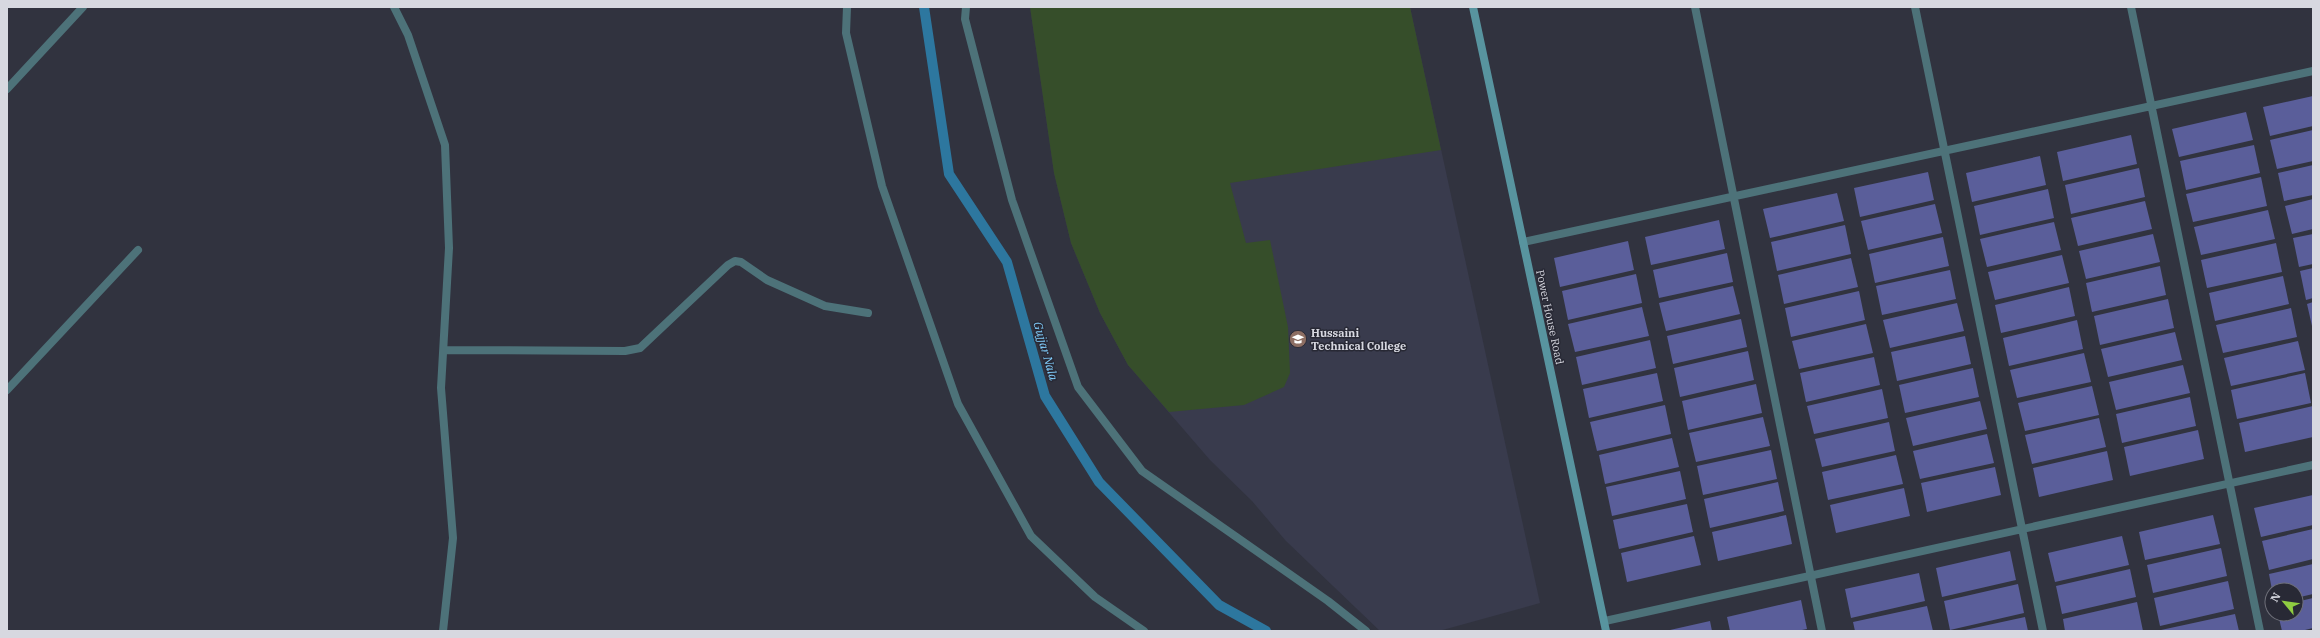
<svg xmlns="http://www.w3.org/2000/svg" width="2320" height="638" viewBox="0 0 2320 638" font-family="'IBM Plex Serif',serif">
  <rect width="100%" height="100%" fill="#31333f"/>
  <path fill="#393b4d" d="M1030 7H1410L1540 603 1439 631H1380L1286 541 1252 501 1210 460 1128 365 1100 313 1071 243 1054 173Z"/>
  <path fill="#364e2a" d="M1030 7H1410L1441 150 1230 183 1246 243 1270 240 1288 327 1290 373 1284 387 1244 405 1169 412 1128 365 1100 313 1071 243 1054 173Z"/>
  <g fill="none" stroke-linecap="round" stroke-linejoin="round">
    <path stroke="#2d779f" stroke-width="10" d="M924 7 949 174 1007 262 1045 396 1099 482 1219 605 1266 631"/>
  </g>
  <path fill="#5a5e9a" d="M2313 96V126L2270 136 2263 107Z
    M2246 112 2253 140 2179 157 2172 129Z
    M2313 130V161L2277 169 2270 140Z
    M2131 135 2137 164 2063 181 2057 152Z
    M2254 145 2260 173 2186 190 2180 161Z
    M2040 156 2046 185 1972 202 1966 173Z
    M2313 165V195L2284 201 2278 173Z
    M2139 168 2145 197 2071 214 2065 185Z
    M1928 172 1934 200 1860 217 1854 188Z
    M2261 177 2267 206 2193 222 2186 194Z
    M2048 189 2054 218 1980 235 1974 206Z
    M1837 193 1844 221 1770 238 1763 209Z
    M2313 199V229L2292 234 2285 206Z
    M2145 201 2152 229 2078 246 2071 218Z
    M1935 204 1942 233 1868 250 1861 221Z
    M2268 210 2275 239 2201 255 2194 227Z
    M1719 220 1725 249 1651 265 1645 237Z
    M2054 222 2061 250 1987 267 1980 239Z
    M1845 225 1851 254 1777 271 1771 242Z
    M2153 234 2160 262 2086 279 2079 251Z
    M2313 234V264L2299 267 2293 238Z
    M1943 237 1949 266 1875 283 1869 254Z
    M1628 241 1634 270 1560 287 1554 258Z
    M2276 243 2282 272 2207 288 2201 260Z
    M1727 253 1733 282 1659 298 1653 270Z
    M2062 255 2069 283 1995 300 1988 272Z
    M1851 258 1858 287 1784 304 1778 275Z
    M2160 266 2166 295 2092 312 2086 283Z
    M2313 268V298L2306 300 2300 271Z
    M1950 270 1956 299 1882 315 1876 286Z
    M1636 274 1642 303 1568 320 1562 291Z
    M2283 276 2289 304 2215 321 2209 293Z
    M1733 286 1740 314 1666 331 1659 303Z
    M2069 287 2075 316 2001 333 1995 305Z
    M1859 291 1865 320 1791 337 1785 308Z
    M2168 299 2174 328 2100 345 2094 316Z
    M2313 302V326H2312L2307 304Z
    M1957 303 1964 331 1890 348 1883 320Z
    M1642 307 1649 336 1575 352 1568 324Z
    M2291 308 2297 337 2223 353 2216 325Z
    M1741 319 1747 347 1673 364 1667 336Z
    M2077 320 2083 349 2009 366 2003 338Z
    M1866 324 1873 353 1799 369 1792 341Z
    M2175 332 2182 360 2108 377 2101 349Z
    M1965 336 1971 364 1897 381 1891 352Z
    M1650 340 1656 368 1582 385 1576 357Z
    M2298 341 2305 370 2231 386 2224 358Z
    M1748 351 1754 380 1680 397 1674 368Z
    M2084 353 2091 382 2017 398 2010 370Z
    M1874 357 1880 385 1806 402 1800 373Z
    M2183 365 2190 393 2116 410 2109 382Z
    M1973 368 1979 397 1905 413 1899 385Z
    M1657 373 1663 401 1589 418 1583 389Z
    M2305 373 2311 403 2237 419 2231 390Z
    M1756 384 1762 413 1688 430 1682 401Z
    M2092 386 2099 415 2025 431 2018 403Z
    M1882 389 1888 418 1814 434 1807 406Z
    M2190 397 2196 426 2122 443 2116 414Z
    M1980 401 1987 429 1913 446 1906 418Z
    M1665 405 1671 434 1597 451 1590 422Z
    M2313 406V437L2245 452 2239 423Z
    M1763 417 1770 446 1696 462 1689 433Z
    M2099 418 2106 447 2032 464 2025 435Z
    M1889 422 1895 451 1822 467 1815 439Z
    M2198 430 2204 459 2130 476 2124 447Z
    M1987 434 1994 463 1920 479 1913 451Z
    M1672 438 1679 467 1605 484 1599 455Z
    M1771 450 1777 479 1703 495 1697 466Z
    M2107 451 2113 480 2039 497 2033 468Z
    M1896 455 1903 484 1828 500 1822 472Z
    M1995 467 2001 495 1927 512 1921 483Z
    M1680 471 1686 499 1612 516 1606 487Z
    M1778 482 1784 511 1710 528 1704 499Z
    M1904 488 1910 516 1836 533 1830 505Z
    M2313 495V525L2261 537 2254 508Z
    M1687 504 1693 532 1619 549 1613 520Z
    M1786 515 1792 544 1718 561 1712 532Z
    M2213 515 2220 544 2145 560 2139 532Z
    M2313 529V559L2269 570 2262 541Z
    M1694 536 1701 565 1627 582 1621 553Z
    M2122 536 2129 565 2055 582 2048 553Z
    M2221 548 2227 576 2153 593 2147 565Z
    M2010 551 2016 580 1942 597 1936 568Z
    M2313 564V594L2296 598V590H2272L2269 574Z
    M2130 569 2136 597 2062 614 2056 586Z
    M1919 573 1925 601 1851 618 1845 589Z
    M2228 581 2234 609 2160 626 2154 598Z
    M2018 584 2024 613 1950 630 1944 601Z
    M2313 598V628L2301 631H2282L2278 614H2296V602Z
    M1801 600 1807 629 1797 631H1730L1727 617Z
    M2137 602 2143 631H2065L2063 619Z
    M1927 606 1933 631H1855L1853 622Z
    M2235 614 2239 631H2161V630Z
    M2025 617 2028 631H1965V630Z
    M1710 621 1712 631H1670V630Z"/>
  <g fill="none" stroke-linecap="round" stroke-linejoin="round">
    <path stroke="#4d7279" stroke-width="8" d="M394 7 408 35 445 145 449 248 441 388 453 538 443 631
      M847 7 846 33 882 186 958 404 1031 536 1095 597 1144 631
      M966 7 965 19 1012 200 1078 387 1142 471 1328 601 1366 631
      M1695 7 1822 631
      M1915 7 2043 631
      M2131 7 2260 631
      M7 89 83 7
      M1523 242 2313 71
      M444 350 625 351 640 348 728 265 735 261 741 262 767 280 825 306 868 313
      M7 390 138 250
      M1605 621 2313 465"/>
    <path stroke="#58949f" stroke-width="8" d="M1473 7 1606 631"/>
  </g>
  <defs>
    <symbol id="university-disc" viewBox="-11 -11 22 22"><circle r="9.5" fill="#8d6e63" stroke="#282935"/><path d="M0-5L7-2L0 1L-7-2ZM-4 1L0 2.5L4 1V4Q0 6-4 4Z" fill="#fff"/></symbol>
  </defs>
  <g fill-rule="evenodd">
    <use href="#university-disc" x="1288" y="329" width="20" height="20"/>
  </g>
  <g text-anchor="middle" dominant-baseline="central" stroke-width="3" stroke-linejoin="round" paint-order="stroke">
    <g font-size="11" fill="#d7d8e0" stroke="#282935">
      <text transform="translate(1550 317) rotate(78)">Power House Road</text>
    </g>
    <g font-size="11" font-weight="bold" fill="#d7d8e0" stroke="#282935" text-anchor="start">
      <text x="1311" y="333">Hussaini<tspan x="1311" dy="13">Technical College</tspan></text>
    </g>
    <g font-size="12" font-style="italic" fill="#82cffe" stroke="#282935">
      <text transform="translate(1046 351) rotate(74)">Gujjar Nala</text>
    </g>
  </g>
  <rect width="2320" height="638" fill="none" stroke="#d7d8e0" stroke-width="16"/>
  <g transform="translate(2284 602) rotate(299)"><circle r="19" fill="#282935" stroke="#6e6f79"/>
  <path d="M0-3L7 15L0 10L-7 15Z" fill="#8fcd41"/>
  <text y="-6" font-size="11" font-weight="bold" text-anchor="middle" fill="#d7d8e0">N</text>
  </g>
</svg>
